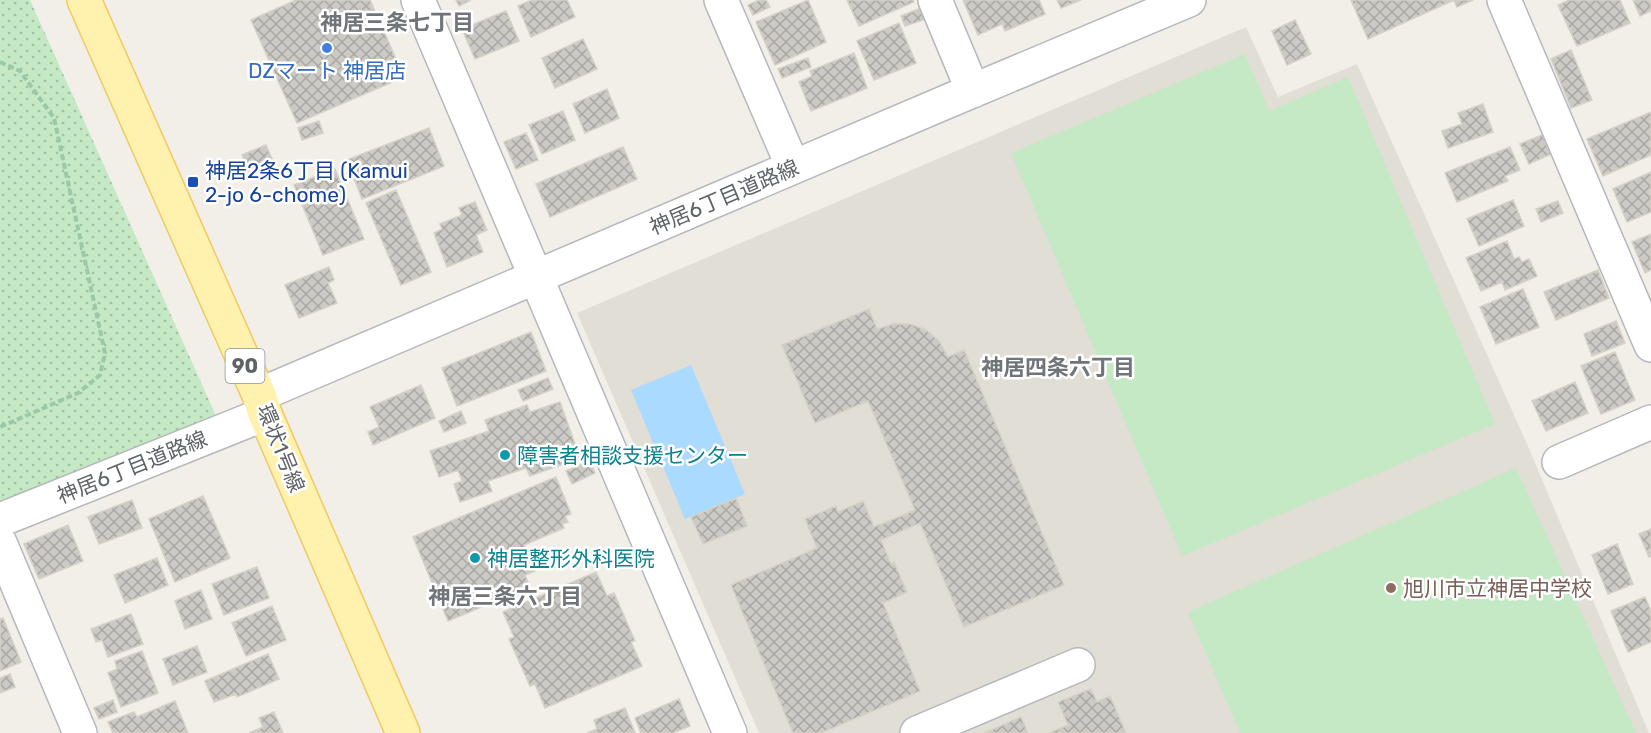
<svg xmlns="http://www.w3.org/2000/svg" width="1651" height="733" viewBox="0 0 1651 733" font-family="Rubik,'Noto Sans JP',sans-serif">
  <defs>
    <pattern id="park-dots" width="8" height="8" patternUnits="userSpaceOnUse" patternTransform="scale(1.5)"><rect width="8" height="8" fill="#c5e8c5"/><path d="M2 2h.1M6 6h.1" fill="none" stroke="#a3c0a4" stroke-width="1.8" stroke-linecap="round"/></pattern>
    <pattern id="building-cross-hatch" width="8" height="8" patternUnits="userSpaceOnUse" patternTransform="scale(1.5)"><rect width="8" height="8" fill="#cccac5"/><path d="M0 0l8 8M0 8l8-8" fill="none" stroke="#a9a8a4"/></pattern>
  </defs>
  <rect width="100%" height="100%" fill="#f1efe8"/>
  <path fill="#e1ded6" d="M1246 27 1278 97 1357 64 1527 444 1649 733H759L577 313Z"/>
  <path fill="url(#park-dots)" d="M0 0H30L216 416 0 509Z"/>
  <path fill="#c5e8c5" d="M1245 54 1269 111 1348 77 1495 424 1182 556 1011 153Z
    M1516 468 1636 733H1240L1188 612Z"/>
  <path fill="#aadaff" d="M691 365 745 494 685 519 631 390Z"/>
  <path fill="url(#building-cross-hatch)" stroke="#d6d1c6" stroke-width="1.5" d="M296 0H370L404 77 297 123 251 20Z
    M456 0H471L459 6Z
    M532 0H567L575 17 531 37 518 6Z
    M759 0H766L770 7 753 15 748 5Z
    M808 0 826 42 775 65 756 22Z
    M847 0H913L914 2 859 26Z
    M963 0H1039L1045 14 1005 31 1002 24 978 35Z
    M1057 0H1081L1061 8Z
    M1351 0H1473L1457 7 1454 0 1368 39Z
    M1569 0H1620L1630 23 1577 46 1558 5Z
    M1633 0H1651V11L1640 16Z
    M921 8 926 19 905 26 901 16Z
    M506 11 519 41 475 59 462 29Z
    M1295 20 1311 54 1287 65 1272 31Z
    M899 23 916 63 874 80 857 41Z
    M583 39 597 69 555 88 542 58Z
    M1571 50 1592 100 1571 108 1551 59Z
    M854 53 867 88 811 111 799 82 812 76 810 71Z
    M808 58 811 67 782 78 778 69Z
    M607 89 619 118 585 133 573 104Z
    M1483 104 1493 132 1448 148 1442 131 1462 124 1458 113Z
    M563 111 575 140 542 154 529 125Z
    M1651 112V155L1603 176 1587 139Z
    M319 121 323 133 302 140 298 128Z
    M429 128 444 166 362 199 347 160Z
    M526 133 538 160 516 169 504 142Z
    M1542 135 1551 154 1529 164 1520 144Z
    M266 145 276 168 252 179 242 155Z
    M623 147 637 179 550 217 536 184Z
    M1510 147 1520 170 1505 176 1508 181 1457 202 1445 173Z
    M335 169 364 239 323 255 294 185Z
    M1651 172V212L1627 222 1613 189Z
    M396 190 431 272 401 285 366 203Z
    M1513 200 1524 226 1479 246 1467 219Z
    M1558 201 1563 213 1541 222 1536 209Z
    M475 202 487 230 476 235 483 252 447 267 434 233 442 229 440 224 462 215 459 208Z
    M1651 234V270L1645 273 1632 242Z
    M1507 241 1514 259 1519 257 1522 262 1529 259 1537 276 1505 290 1502 282 1481 291 1466 258Z
    M329 267 334 280 328 283 337 303 299 318 285 285Z
    M1598 270 1609 298 1556 320 1544 292Z
    M1523 289 1539 327 1496 344 1480 307Z
    M869 309 877 329 893 324H910L926 330 939 341 948 357 964 350 1064 585 964 627 920 523 881 540 891 564 894 562 907 592 883 603 920 691 821 733H793L731 585 817 548 805 519 836 506 838 512 863 501 874 527 915 510 868 401 815 423 782 345Z
    M1616 321 1625 343 1592 356 1584 334Z
    M531 332 546 371 457 406 442 368Z
    M1615 352 1635 400 1601 414 1581 366Z
    M548 378 553 389 523 401 518 390Z
    M1575 382 1588 413 1546 431 1532 401Z
    M421 385 435 418 373 445 368 432 379 427 370 407Z
    M560 402 580 458 530 476 526 468 488 481 492 491 460 502 454 484 462 481 458 470 439 477 430 451 489 431 485 420 527 405 530 412Z
    M461 411 466 423 444 432 439 421Z
    M590 461 595 473 572 484 566 471Z
    M556 477 571 514 565 516 568 522 562 524 564 528 524 545 535 571 525 575 530 587 448 621 413 537Z
    M203 496 230 558 175 582 149 519Z
    M736 498 747 526 703 544 691 517Z
    M132 500 142 528 99 544 88 517Z
    M68 525 83 561 39 579 24 544Z
    M1651 529V556L1649 557 1639 534Z
    M1617 544 1633 584 1608 594 1592 555Z
    M157 558 168 585 125 603 114 575Z
    M257 567 269 598 224 615 212 584Z
    M596 572 607 596 614 593 635 641 631 642 642 666 545 708 535 684 530 686 509 639 514 637 503 612Z
    M201 590 212 619 185 629 175 601Z
    M1645 597 1651 611V642L1628 652 1611 611Z
    M272 606 286 640 246 656 232 623Z
    M131 614 143 644 108 657 102 640 96 642 91 629Z
    M3 618 21 662 0 671V619Z
    M197 646 207 672 173 685 163 659Z
    M142 651 158 693 121 707 108 673 117 669 115 661Z
    M268 654 279 679 237 697 236 694 214 702 205 681Z
    M10 674 15 687 0 693V678Z
    M1091 689 1097 702 1110 696 1126 733H1049L1068 725 1058 702Z
    M679 699 690 726 673 733H641L635 718Z
    M113 700 117 712 99 719 94 708Z
    M175 701 188 733H113L108 722 134 712 137 717Z
    M625 708 635 733H587L597 729 594 720Z
    M274 712 283 733H249L263 727 259 718Z
    M1021 717 1028 733H984Z"/>
  <g fill="none" stroke-linecap="round" stroke-linejoin="round">
    <defs>
      <path id="minor" d="M418 0 730 733
        M721 0 793 167
        M935 0 973 91
        M1504 0 1651 345
        M259 395C570 264 878 129 1189 0
        M1559 462 1651 422
        M0 520 265 414
        M0 543 80 733
        M917 733 1078 665"/>
      <path id="major" d="M84 0 259 395 265 414 403 733"/>
    </defs>
    <use href="#minor" stroke="#b5b8bc" stroke-width="36"/>
    <use href="#major" stroke="#f2c960" stroke-width="36"/>
    <path stroke="#9cc7a9" stroke-width="4" stroke-dasharray="6 3" stroke-linecap="butt" d="M0 62 20 71 54 118 105 353 100 375 78 393 0 427"/>
    <use href="#minor" stroke="#fff" stroke-width="33"/>
    <use href="#major" stroke="#fff2af" stroke-width="33"/>
  </g>
  <circle fill="#3f7fe0" stroke="#fff" stroke-width="2" cx="327" cy="48" r="6"/>
  <rect fill="#1a4fb4" stroke="#fff" stroke-width="2" x="187" y="176" width="12" height="12" rx="3"/>
  <g fill="#0f9aa8" stroke="#fff" stroke-width="2">
    <circle cx="505" cy="455" r="6"/>
    <circle cx="475" cy="558" r="6"/>
  </g>
  <circle fill="#8d6e63" stroke="#fff" stroke-width="2" cx="1391" cy="588" r="6"/>
  <g text-anchor="middle" dominant-baseline="central" stroke-width="5" stroke-linejoin="round" paint-order="stroke">
    <rect fill="#fff" stroke="#8f9295" stroke-width="1.5" x="225.5" y="349" width="39" height="34" rx="4.5"/>
    <g font-size="20" font-weight="bold" fill="#5f6368">
      <text x="245" y="366">90</text>
    </g>
    <g font-size="21" fill="#366cbe" stroke="#fff">
      <text x="327" y="70">DZマート 神居店</text>
    </g>
    <g font-size="21" fill="#164399" stroke="#fff" text-anchor="start">
      <text x="205" y="170">神居2条6丁目 (Kamui<tspan x="205" dy="24">2-jo 6-chome)</tspan></text>
    </g>
    <g font-size="21" fill="#5f6368" stroke="#fff">
      <text transform="translate(724 197) rotate(-23)">神居6丁目道路線</text>
      <text transform="translate(281 448) rotate(68)">環状1号線</text>
      <text transform="translate(132 467) rotate(-22)">神居6丁目道路線</text>
    </g>
    <g font-size="21" fill="#0d838f" stroke="#fff" text-anchor="start">
      <text x="517" y="455">障害者相談支援センター</text>
      <text x="487" y="558">神居整形外科医院</text>
    </g>
    <g font-size="21" fill="#785e54" stroke="#fff" text-anchor="start">
      <text x="1403" y="588">旭川市立神居中学校</text>
    </g>
    <g font-size="22" font-weight="bold" fill="#70757a" stroke="#fff">
      <text x="397" y="22">神居三条七丁目</text>
      <text x="1058" y="367">神居四条六丁目</text>
      <text x="505" y="596">神居三条六丁目</text>
    </g>
  </g>
</svg>
